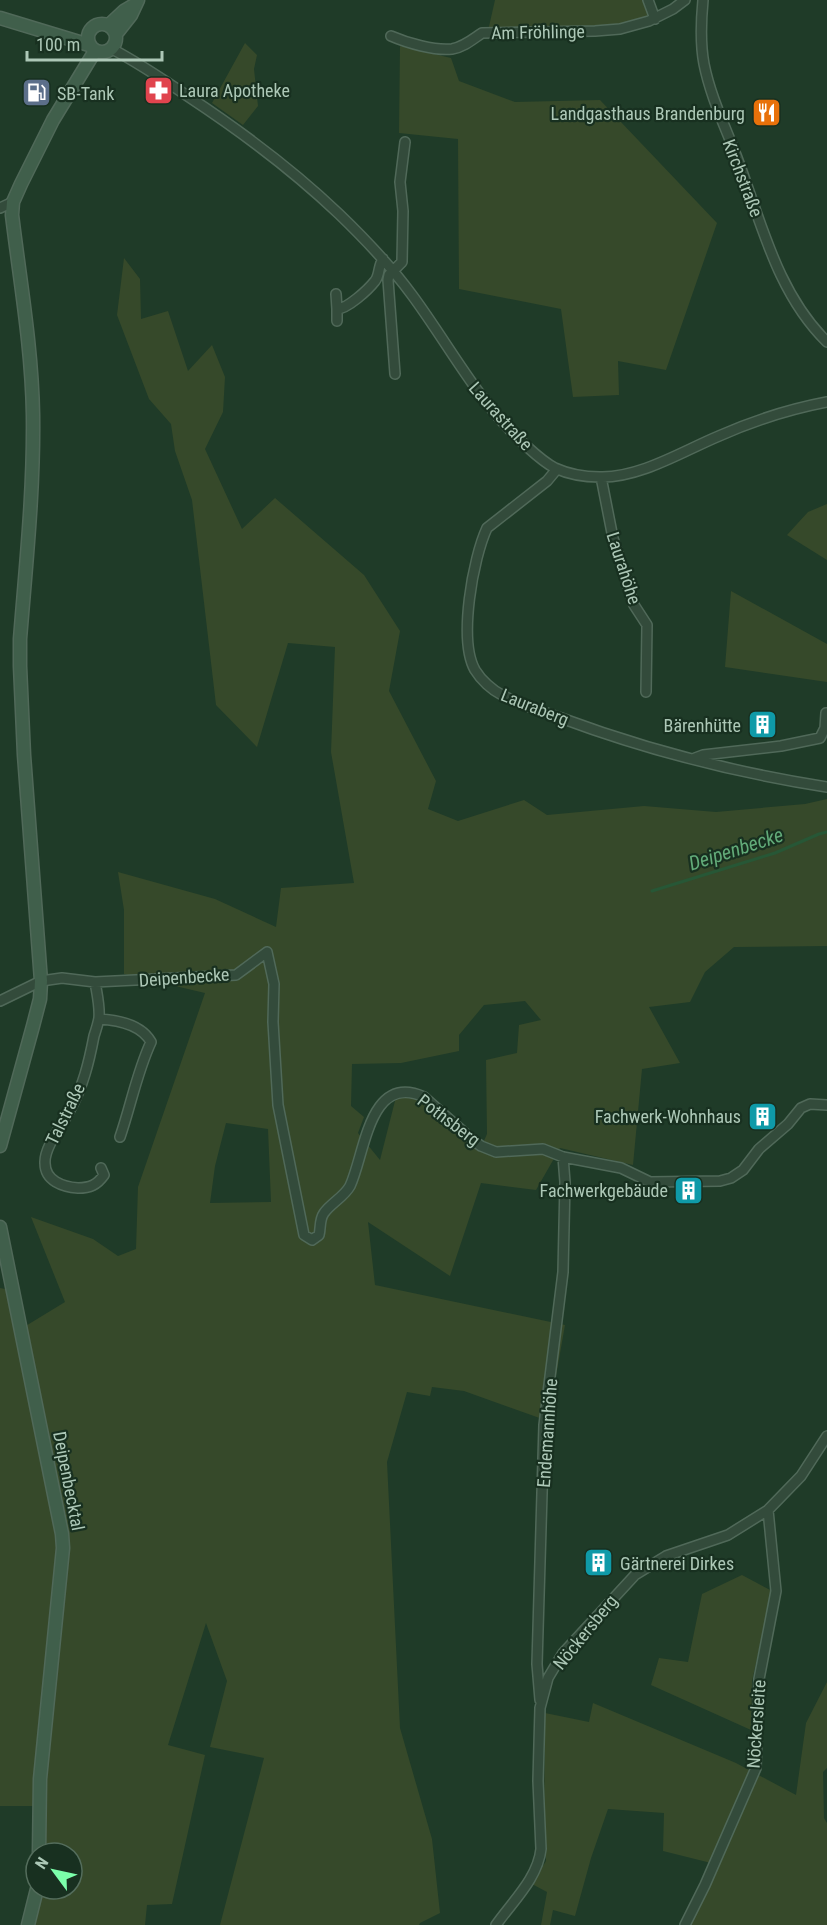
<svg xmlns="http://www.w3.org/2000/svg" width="827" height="1925" viewBox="0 0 827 1925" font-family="'Roboto Condensed',sans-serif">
  <rect width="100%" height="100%" fill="#1f3b28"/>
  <path fill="#36492a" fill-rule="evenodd" d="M495 0H646L652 18 621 27 488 31Z
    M245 43 257 55 254 69 258 106 243 125 212 103Z
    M400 46 451 58 459 81 515 102 600 100 717 223 666 370 618 361 619 395 573 397 561 309 459 289 458 139 399 133Z
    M124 258 140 279 141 319 168 311 188 371 212 345 225 377 223 412 205 449 242 529 275 498 364 575 400 631 389 691 436 781 428 809 458 821 524 800 547 815 644 806 716 812 805 804 827 799V946L734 947 705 972 690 1002 649 1007 680 1063 642 1069 633 1165 560 1148 536 1190 481 1183 450 1276 368 1222 375 1285 565 1325 548 1421 464 1391 432 1387 430 1396 407 1392 387 1462 400 1728 432 1839 440 1913 420 1923 419 1925H220L264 1758 210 1747 227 1681 206 1623 168 1745 205 1755 172 1904 147 1905 145 1925H32L38 1889H72V1853H40L65 1565 24 1327 65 1302 31 1217 93 1239 118 1256 136 1249 138 1187 205 993 124 974V910L118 872 215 899 276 927 281 888 354 883 331 752 335 647 288 643 257 747 216 705 192 500 175 451 171 424 149 399 117 315ZM525 1001 541 1020 519 1025 517 1053 486 1060 487 1134 483 1143 417 1097H396L380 1160 358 1133 364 1117 351 1106 352 1064 401 1063 459 1051V1035L484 1005ZM226 1123 268 1129 271 1202 210 1203 215 1166Z
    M827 504V560L787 535 808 512Z
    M731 591 827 644V682L725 667Z
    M0 1288 10 1290 60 1539 39 1806H0Z
    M742 1575 772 1591 752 1681 751 1730 651 1685 659 1658 688 1662 702 1594Z
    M827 1682V1768L823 1772 824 1818 827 1823V1925H679L711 1863 663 1851 664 1813 608 1809 591 1858 575 1916 553 1910 550 1925H541L547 1892 532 1884 546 1861 544 1826 545 1713 589 1722 593 1703 736 1763 796 1795 806 1723Z"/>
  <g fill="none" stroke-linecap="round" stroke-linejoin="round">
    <path stroke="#275736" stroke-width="3" d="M652 891 775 853 819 834 827 832"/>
    <defs>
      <path id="street" d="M648 0 655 19
        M703 0C701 21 700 43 704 64 711 99 727 130 739 163 762 225 778 294 827 342
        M391 36C407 43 435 51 452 49 464 47 473 39 482 33L595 31 620 29 649 21 673 9 685 0
        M112 49C139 63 164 80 189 97 242 132 293 170 339 214 365 239 390 265 412 295 449 345 477 400 523 443 533 452 543 462 555 468 568 474 585 477 600 477 640 478 683 451 719 436 753 421 790 409 827 402
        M0 208 13 202
        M336 294 337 309
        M337 321V309C347 309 368 290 375 281 380 275 378 266 383 259
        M395 374 388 280 389 275 402 262 403 211 400 182 405 142
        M557 469 547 481 487 528C473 558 458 640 475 670 481 680 492 690 502 695 520 705 542 711 561 718 647 750 737 773 827 787
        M601 477 613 538 634 605 647 625 646 692
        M695 758 703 755 781 746 820 738 825 728 826 713
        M95 982C97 994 100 1006 99 1018 98 1024 96 1030 94 1036 89 1062 83 1087 70 1110 63 1124 44 1147 45 1163 45 1181 63 1187 78 1188 90 1188 97 1185 104 1175L101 1168
        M0 1001 41 981 62 978 95 982 236 975 267 952 274 984 273 1022 278 1105 304 1235 312 1240 319 1235C321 1228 319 1220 324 1213 331 1203 344 1197 350 1186 365 1154 369 1072 424 1097L474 1141 481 1146 496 1152 543 1149 563 1157 621 1168 650 1182 720 1181 731 1178 743 1170 759 1149 788 1124 801 1108 810 1104 827 1105
        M99 1019C117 1020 141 1024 151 1042 137 1072 131 1105 120 1137
        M540 1700 537 1664 544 1425 563 1272 565 1182 563 1157
        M496 1925C512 1902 538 1878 541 1849L538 1781 540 1708 548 1678 563 1653 635 1575 666 1556 728 1535 768 1510 801 1476 827 1436
        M685 1925 705 1885 756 1768 759 1679 776 1591 768 1510"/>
      <path id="secondary" d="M0 18 89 45
        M88 38a14 14 0 1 1 28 0a14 14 0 1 1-28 0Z
        M109 25 124 11 134 5
        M116 34 131 15 138 0
        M0 1146 33 1026 40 999 41 981 24 755 20 666V639C26 564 34 490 33 415 32 348 20 281 12 215L13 202 21 184 53 120 95 51
        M0 1227 62 1534 63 1548 40 1779 39 1853
        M28 1925 37 1889"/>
    </defs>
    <use href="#street" stroke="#506959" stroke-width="12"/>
    <use href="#secondary" stroke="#506959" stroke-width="15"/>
    <use href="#street" stroke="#334b3b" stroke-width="9"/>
    <use href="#secondary" stroke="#405f4b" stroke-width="12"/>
  </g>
  <defs>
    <symbol id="pharmacy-square" viewBox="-11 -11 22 22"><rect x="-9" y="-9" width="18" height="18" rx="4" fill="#e0444e" stroke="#183020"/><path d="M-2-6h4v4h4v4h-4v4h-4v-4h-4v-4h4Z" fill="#fff"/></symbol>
    <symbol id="fuel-square" viewBox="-11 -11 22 22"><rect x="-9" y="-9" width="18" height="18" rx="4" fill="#5c6f8a" stroke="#183020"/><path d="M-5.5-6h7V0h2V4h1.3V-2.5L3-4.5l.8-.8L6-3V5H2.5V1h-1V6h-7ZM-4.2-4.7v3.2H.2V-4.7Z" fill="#fff"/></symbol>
    <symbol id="restaurant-square" viewBox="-11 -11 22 22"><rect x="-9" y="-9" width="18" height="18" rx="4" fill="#e8710a" stroke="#183020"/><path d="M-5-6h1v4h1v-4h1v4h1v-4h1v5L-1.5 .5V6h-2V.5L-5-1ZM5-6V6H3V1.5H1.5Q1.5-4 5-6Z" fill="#fff"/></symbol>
    <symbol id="building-square" viewBox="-11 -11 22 22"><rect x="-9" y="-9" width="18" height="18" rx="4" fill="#0f9aa8" stroke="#183020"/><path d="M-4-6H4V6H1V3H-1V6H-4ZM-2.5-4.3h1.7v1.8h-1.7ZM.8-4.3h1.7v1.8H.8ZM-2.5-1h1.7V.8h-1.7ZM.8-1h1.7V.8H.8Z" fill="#fff"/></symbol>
  </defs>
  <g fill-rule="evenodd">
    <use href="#pharmacy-square" x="142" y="74" width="33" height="33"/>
    <use href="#fuel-square" x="20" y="76" width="33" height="33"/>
    <use href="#restaurant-square" x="750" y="96" width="33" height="33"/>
    <use href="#building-square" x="746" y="708" width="33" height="33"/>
    <use href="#building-square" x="746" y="1100" width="33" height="33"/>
    <use href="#building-square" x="672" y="1174" width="33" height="33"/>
    <use href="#building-square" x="582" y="1546" width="33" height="33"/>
  </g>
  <g text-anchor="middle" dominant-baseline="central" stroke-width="4.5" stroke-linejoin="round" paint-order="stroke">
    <g font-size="18" fill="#adc8b7" stroke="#183020">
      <text transform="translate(538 32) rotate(-1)">Am Fröhlinge</text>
      <text transform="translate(743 178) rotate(69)">Kirchstraße</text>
      <text transform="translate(501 416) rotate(48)">Laurastraße</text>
      <text transform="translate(624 568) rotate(72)">Laurahöhe</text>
      <text transform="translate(535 707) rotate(22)">Lauraberg</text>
      <text transform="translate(184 977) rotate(-4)">Deipenbecke</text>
      <text transform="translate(65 1114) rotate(-64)">Talstraße</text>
      <text transform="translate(449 1120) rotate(37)">Pothsberg</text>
      <text transform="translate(547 1433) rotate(-86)">Endemannhöhe</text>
      <text transform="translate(69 1481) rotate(79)">Deipenbecktal</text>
      <text transform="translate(585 1632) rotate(-51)">Nöckersberg</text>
      <text transform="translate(756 1724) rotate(-86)">Nöckersleite</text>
    </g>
    <g font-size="18" fill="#adc8b7" stroke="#183020" text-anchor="end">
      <text x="179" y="90" text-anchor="start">Laura Apotheke</text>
      <text x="57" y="93" text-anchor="start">SB-Tank</text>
      <text x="745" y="113">Landgasthaus Brandenburg</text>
      <text x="741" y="725">Bärenhütte</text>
      <text x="741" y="1116">Fachwerk-Wohnhaus</text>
      <text x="668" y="1190">Fachwerkgebäude</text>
      <text x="620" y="1563" text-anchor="start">Gärtnerei Dirkes</text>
    </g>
    <g font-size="20" font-style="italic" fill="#62ab79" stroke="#183020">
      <text transform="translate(736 849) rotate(-18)">Deipenbecke</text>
    </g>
  </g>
  <g transform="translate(54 1871) rotate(303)"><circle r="28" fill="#183020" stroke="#546d5c" stroke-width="1.5"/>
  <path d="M0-4.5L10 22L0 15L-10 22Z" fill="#7bffaa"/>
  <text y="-9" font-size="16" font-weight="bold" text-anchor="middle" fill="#adc8b7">N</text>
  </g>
  <path d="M27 51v9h135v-9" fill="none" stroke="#adc8b7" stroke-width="3"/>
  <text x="36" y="51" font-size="18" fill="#adc8b7" stroke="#183020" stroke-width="4.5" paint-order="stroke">100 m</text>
</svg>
